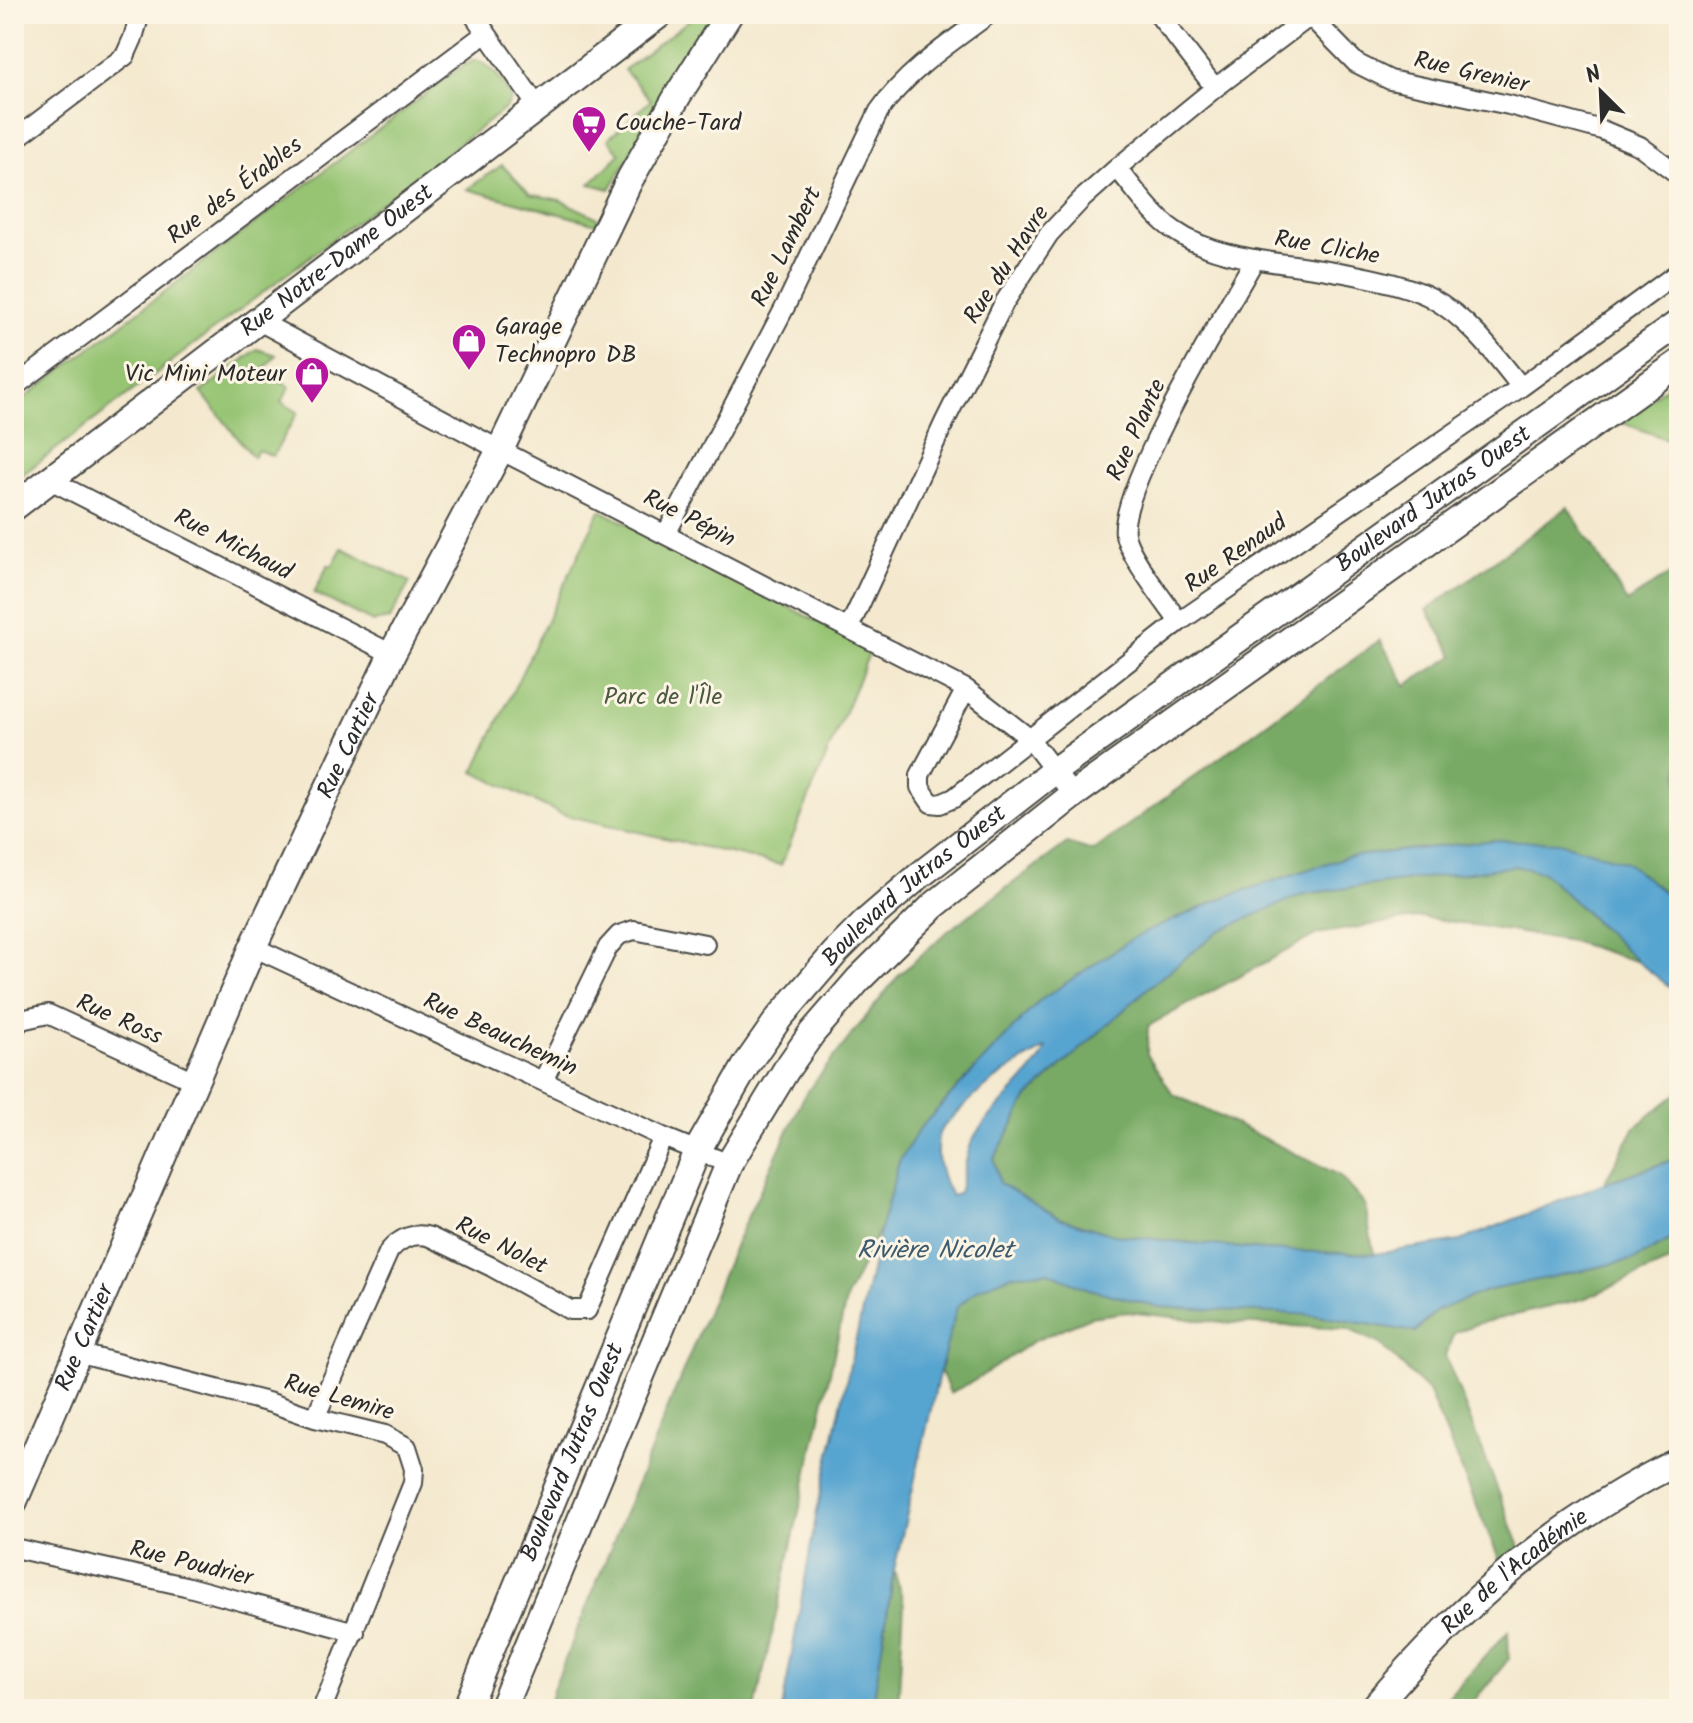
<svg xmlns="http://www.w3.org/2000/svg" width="1693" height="1723" viewBox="0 0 1693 1723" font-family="Kalam,sans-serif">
  <rect width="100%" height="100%" fill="#fcf5e5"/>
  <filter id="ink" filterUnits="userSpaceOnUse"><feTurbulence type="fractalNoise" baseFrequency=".0125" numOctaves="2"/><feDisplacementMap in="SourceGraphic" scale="16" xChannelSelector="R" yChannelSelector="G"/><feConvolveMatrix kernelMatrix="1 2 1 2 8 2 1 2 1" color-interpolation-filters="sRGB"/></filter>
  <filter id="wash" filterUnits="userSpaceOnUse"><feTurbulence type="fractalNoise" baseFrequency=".006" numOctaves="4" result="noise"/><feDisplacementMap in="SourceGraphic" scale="32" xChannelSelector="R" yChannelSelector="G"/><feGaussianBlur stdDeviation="1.8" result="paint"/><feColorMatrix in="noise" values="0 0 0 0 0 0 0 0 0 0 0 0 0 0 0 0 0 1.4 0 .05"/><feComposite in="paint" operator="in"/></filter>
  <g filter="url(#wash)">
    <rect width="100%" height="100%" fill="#f4e9cf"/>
    <path fill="#96c473" stroke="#60784f" stroke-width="2" d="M697 14H716L610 189 590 184 620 154 608 139 651 100 624 70Z
      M475 60C491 63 506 85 511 100L506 108 14 481V406L461 67Z
      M502 165 530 194 560 200 596 217 599 221 597 224 467 189Z
      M257 349 276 355 264 369 290 387 281 402 298 412 273 456 258 450 253 457 201 392Z
      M1679 378V444L1618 421Z
      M600 510 871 649 781 865 561 814 474 772Z
      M342 548 410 582 390 619 373 622 314 593 328 565 332 566Z"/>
    <path fill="#78aa65" stroke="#526a48" stroke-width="2" d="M1568 507 1627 602 1679 568V904L1626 862 1496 840 1346 857 1228 896 1136 937 1038 1002 920 1128 899 1162 881 1227 847 1296 755 1709H548L553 1689 735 1244 805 1094 899 975 948 931 1067 843 1093 851 1380 640 1406 685 1454 656 1427 610Z
      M1515 866 1543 872 1638 962 1571 941 1421 917 1317 934 1148 1026 1147 1054 1173 1094 1339 1175 1365 1205 1374 1254 1262 1250 1114 1235 1059 1218 999 1184 994 1159 1028 1097 1149 987 1219 931 1303 894Z
      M1679 1092V1158L1604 1183 1635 1127Z
      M1679 1235 1678 1258 1583 1299 1476 1324 1454 1333 1445 1355 1520 1547 1501 1563 1428 1391 1380 1344 1348 1329 1216 1322 1128 1312 1090 1317 1034 1341 974 1381 950 1393 940 1370 957 1307 979 1288 1015 1274 1048 1272 1089 1289 1313 1315 1415 1332 1436 1311 1486 1291 1635 1259Z
      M894 1570 904 1604 898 1709H872Z
      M1508 1631 1509 1659 1467 1709H1437Z"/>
    <path fill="#57a4d0" stroke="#41687e" stroke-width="2" fill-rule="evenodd" d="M1496 840 1559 842 1626 862 1679 904V994L1638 962 1543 872 1515 866 1303 894 1219 931 1149 987 1028 1097 994 1159 999 1183 1059 1218 1114 1235 1262 1250 1374 1254 1460 1241 1604 1183 1679 1158V1235L1635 1259 1486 1291 1436 1311 1415 1332 1313 1315 1159 1307 1089 1289 1048 1272 1015 1274 979 1288 957 1307 940 1370 894 1570 872 1709H782L817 1511 881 1227 899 1162 920 1128 1038 1002 1135 937 1228 896 1346 857ZM1046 1048C1038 1072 993 1108 976 1134 966 1149 964 1176 959 1193L952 1196C942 1183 932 1148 940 1131 942 1127 949 1122 952 1118 981 1087 1009 1068 1046 1048Z"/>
  </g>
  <g filter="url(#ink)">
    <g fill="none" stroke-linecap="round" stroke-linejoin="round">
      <defs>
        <path id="street" d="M473 14 537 106
          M1158 14 1215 88
          M1310 16 1356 63 1390 80 1509 105 1602 130 1640 146 1679 175
          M14 140 125 56 133 38 140 14
          M1117 168C1135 189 1152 216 1175 231 1206 253 1250 259 1286 264 1324 269 1397 280 1430 297 1468 318 1495 354 1521 387
          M257 320 500 450 966 689 1029 738 1073 795
          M14 387 486 33
          M50 480 392 654
          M666 534 785 307 879 111C908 70 949 44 989 14
          M1179 622C1166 603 1128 555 1125 534 1118 489 1228 307 1255 259
          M849 628 945 421 1004 303 1049 234 1081 200 1117 168 1215 88 1313 14
          M966 689 920 775V787L931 803 940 804 954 798 1179 622 1521 387 1679 272
          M253 947 663 1137 729 1164
          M14 1029 21 1020 48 1014 194 1081
          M543 1081 608 947 619 935 634 930 705 944
          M77 1353 271 1403 315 1418 385 1435 407 1447 414 1469 413 1483 322 1709
          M315 1418 389 1251C400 1238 414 1232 430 1237L492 1267 570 1310H587L663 1137
          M14 1548 185 1586 355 1632"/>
        <g id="secondary">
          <path id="s1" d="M14 507 660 14"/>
          <path id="s2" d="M14 1501 253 947 392 654 500 450 630 179 678 95 729 14"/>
          <path id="s3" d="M466 1709 697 1151 747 1064 779 1018 835 953 869 919 920 875 1054 771 1679 323"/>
          <path d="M502 1709 729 1164 786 1070 812 1033 858 980 933 906 1073 795 1679 363"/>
          <path id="s4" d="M1373 1709C1463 1603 1554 1523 1679 1461"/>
        </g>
      </defs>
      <use href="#street" stroke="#494844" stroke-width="22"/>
      <use href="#secondary" stroke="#494844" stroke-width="30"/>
      <use href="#street" stroke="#fff" stroke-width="18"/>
      <use href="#secondary" stroke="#fff" stroke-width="26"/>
    </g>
  </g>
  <defs>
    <symbol id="supermarket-pin" viewBox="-11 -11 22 30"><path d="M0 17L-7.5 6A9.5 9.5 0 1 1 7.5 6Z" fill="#b5179e" stroke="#fcf5e5"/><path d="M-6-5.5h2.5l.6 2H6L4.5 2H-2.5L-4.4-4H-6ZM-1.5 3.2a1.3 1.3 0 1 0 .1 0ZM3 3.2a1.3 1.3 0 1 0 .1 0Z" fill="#fff"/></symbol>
    <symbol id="shop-pin" viewBox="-11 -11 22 30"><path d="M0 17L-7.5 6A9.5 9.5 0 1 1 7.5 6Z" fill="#b5179e" stroke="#fcf5e5"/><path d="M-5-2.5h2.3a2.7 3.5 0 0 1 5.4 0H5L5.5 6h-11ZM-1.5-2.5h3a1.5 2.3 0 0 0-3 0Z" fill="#fff"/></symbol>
  </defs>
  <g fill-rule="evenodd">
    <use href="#supermarket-pin" x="569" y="103" width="40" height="54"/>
    <use href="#shop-pin" x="449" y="321" width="40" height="54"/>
    <use href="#shop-pin" x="292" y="354" width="40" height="54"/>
  </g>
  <g text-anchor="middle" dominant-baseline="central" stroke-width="6" stroke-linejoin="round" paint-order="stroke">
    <g font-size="24" fill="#2b2b2b" stroke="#fcf5e5">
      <text transform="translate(1471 73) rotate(13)">Rue Grenier</text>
      <text transform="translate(235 191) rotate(-37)">Rue des Érables</text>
      <text transform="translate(787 247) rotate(-64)">Rue Lambert</text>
      <text transform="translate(1327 248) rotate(10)">Rue Cliche</text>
      <text stroke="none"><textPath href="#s1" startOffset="406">Rue Notre-Dame Ouest</textPath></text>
      <text transform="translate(1007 265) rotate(-57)">Rue du Havre</text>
      <text transform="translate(1137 430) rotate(-65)">Rue Plante</text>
      <text stroke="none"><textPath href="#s3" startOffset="1598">Boulevard Jutras Ouest</textPath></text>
      <text transform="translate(689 519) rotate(27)">Rue Pépin</text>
      <text transform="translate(233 545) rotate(27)">Rue Michaud</text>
      <text transform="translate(1236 554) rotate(-35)">Rue Renaud</text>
      <text stroke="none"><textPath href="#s2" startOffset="826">Rue Cartier</textPath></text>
      <text stroke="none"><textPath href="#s3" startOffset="950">Boulevard Jutras Ouest</textPath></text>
      <text transform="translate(119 1020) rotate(24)">Rue Ross</text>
      <text transform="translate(500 1035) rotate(25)">Rue Beauchemin</text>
      <text transform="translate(501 1246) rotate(27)">Rue Nolet</text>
      <text stroke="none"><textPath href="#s2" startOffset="178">Rue Cartier</textPath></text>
      <text transform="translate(339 1398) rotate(16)">Rue Lemire</text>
      <text stroke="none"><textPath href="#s3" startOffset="278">Boulevard Jutras Ouest</textPath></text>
      <text transform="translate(191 1564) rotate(14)">Rue Poudrier</text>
      <text stroke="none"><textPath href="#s4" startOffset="198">Rue de l'Académie</textPath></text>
    </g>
    <g font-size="24" fill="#2b2b2b" stroke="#fcf5e5" text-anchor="start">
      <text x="615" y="123">Couche-Tard</text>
      <text x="495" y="327">Garage<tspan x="495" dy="28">Technopro DB</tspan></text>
      <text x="286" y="374" text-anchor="end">Vic Mini Moteur</text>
    </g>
    <g font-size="24" fill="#4b5941" stroke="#fcf5e5">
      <text x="663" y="697">Parc de l'Île</text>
    </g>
    <g font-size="26" font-style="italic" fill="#3d5b6d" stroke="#fcf5e5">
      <text x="935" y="1251">Rivière Nicolet</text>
    </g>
  </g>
  <rect width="1693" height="1723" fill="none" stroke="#fcf5e5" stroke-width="48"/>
  <g transform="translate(1601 92) rotate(336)" stroke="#fcf5e5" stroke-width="6" paint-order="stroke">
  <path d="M0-6L14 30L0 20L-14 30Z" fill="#2b2b2b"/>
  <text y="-12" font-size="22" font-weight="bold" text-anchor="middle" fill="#2b2b2b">N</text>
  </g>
</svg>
